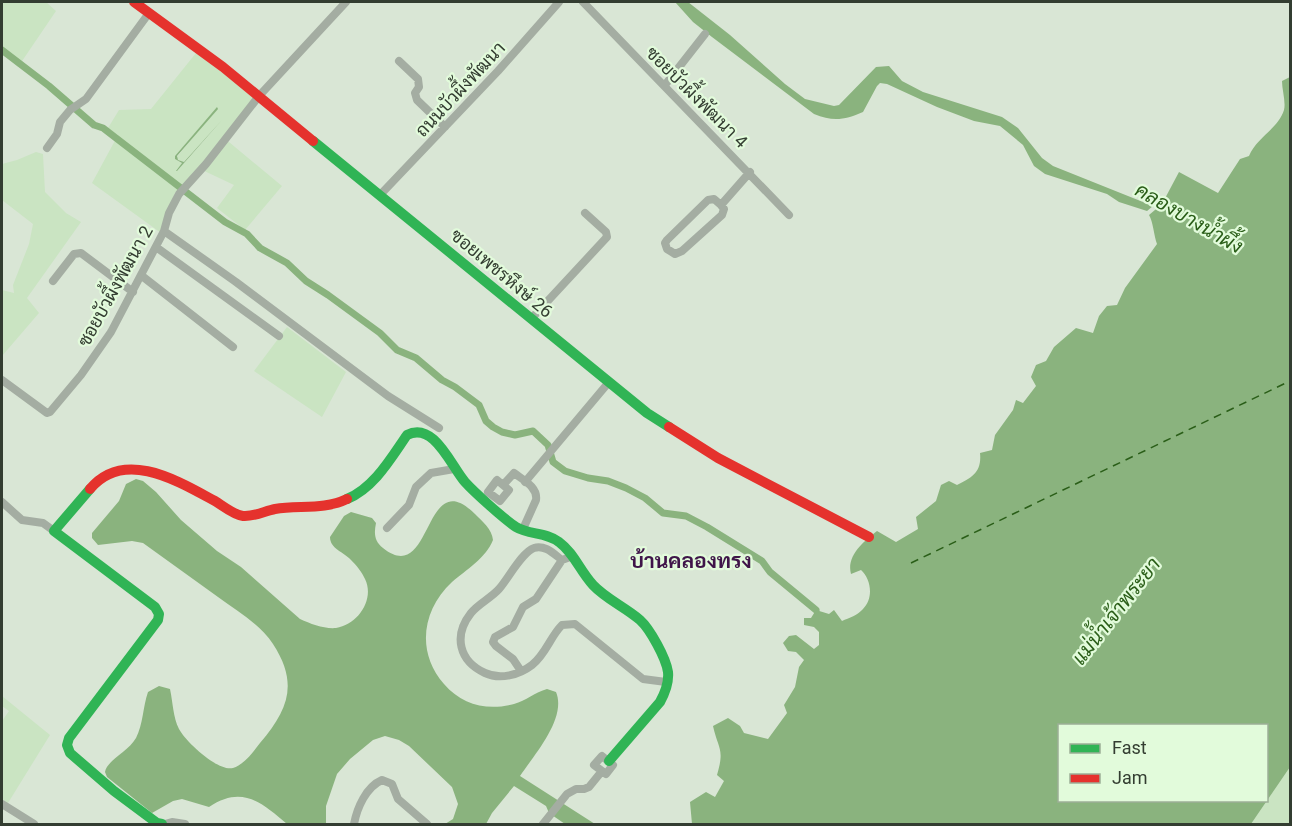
<svg xmlns="http://www.w3.org/2000/svg" width="1292" height="826" viewBox="0 0 1292 826" font-family="Roboto,Sarabun,sans-serif">
  <rect width="100%" height="100%" fill="#d9e6d5"/>
  <path fill="#cae4c2" fill-rule="evenodd" d="M2 2H46L56 11 18 67 2 53Z
    M196 53 252 95 254 98 223 137 282 186 245 230 217 208 234 185 198 168 175 193 161 233 92 183 118 135 108 128 119 110 151 109ZM217 108 177 157 178 160 184 162 220 123 177 171 182 163 175 159V156Z
    M36 152 43 154 45 192 66 213 81 222 27 298 39 313 2 356V290L14 293 13 285 29 244 33 224 2 200V164L17 160Z
    M287 327 346 372 322 417 254 371Z
    M2 696 50 735 8 803 2 799V721L9 711 2 706Z
    M1290 767V824H1251Z"/>
  <path fill="#8ab37e" fill-rule="evenodd" d="M675 2H688L730 35 785 84 805 99 834 106 839 105 876 67 889 66 902 81 923 92 1002 117 1018 128 1042 158 1053 166 1153 206 1147 211 1119 202 1107 194 1045 174 1034 166 1023 145 1000 126 974 121 937 107 887 84 880 83 877 86 863 112C845 120 833 122 814 114L712 37 693 22Z
    M1290 77V767L1251 824H692L690 802 706 792 715 797 724 781 717 775C725 748 718 749 713 726L728 718 740 726 744 733 768 739 787 713 784 705 795 687 799 667 804 660 796 652 788 651 783 643 789 636 796 635 814 649 819 645V632L814 627 804 625V618H811L816 610 829 614 834 610 842 621C849 618 858 615 863 609 874 598 871 579 861 570L851 574C846 556 864 541 877 531L896 542 918 529 916 517 936 501 941 485 949 481 957 485C972 478 982 472 980 453L992 450 995 435 1013 410 1016 400 1023 403 1036 386 1031 377 1036 365 1046 361 1054 347 1076 328 1093 333 1099 316 1107 306 1117 305 1125 288 1157 244C1154 236 1153 221 1149 215L1162 204 1179 172 1218 193 1240 159 1249 156C1257 137 1278 129 1284 110 1286 102 1282 90 1282 81ZM1060 726H1266V800H1060Z
    M217 107 218 109 177 156 178 160 184 162 222 120 177 171H176L182 163 175 159V156Z
    M136 479 143 481 156 492 181 520 217 551 241 567 300 619C311 624 324 629 336 628 358 625 375 599 365 579 362 572 356 565 351 560 344 552 330 549 330 537L344 516 351 512 372 518 376 523C374 533 374 541 383 548 433 588 423 462 475 514 482 521 492 529 493 540 486 558 466 570 452 582 422 610 416 652 444 684 462 705 487 711 514 704 526 701 535 692 547 689L556 692C567 718 534 755 520 776L595 824H565L549 813 546 806 514 786 492 813 486 824H445L453 819 458 804 452 787 409 746 399 740 385 736 373 740 350 759 337 774 326 806V824H287C261 802 242 785 209 807L182 799 173 801 152 813 107 777 105 772C107 760 128 752 136 738 143 725 143 706 148 692L159 686 170 689C173 703 173 717 179 729 186 742 218 772 233 768 245 764 253 752 260 743 288 710 299 684 273 644 260 624 237 611 218 597 193 579 168 561 143 543L132 541 98 545 92 538V533L119 501 126 484Z"/>
  <g fill="none" stroke-linecap="round" stroke-linejoin="round">
    <path stroke="#8ab37e" stroke-width="7" d="M2 50 49 86 94 125 103 128 225 222 247 234 260 248 287 263 306 281 328 295 380 333 397 350 416 358 442 380 455 387 479 405 486 421 493 427 502 432 515 435 533 431 548 445 553 462 565 471 588 478 608 481 626 488 645 498 663 513 686 516 707 527 762 561 770 572 816 610"/>
    <path stroke="#2a5e18" stroke-width="1.5" stroke-dasharray="8 6" stroke-linecap="butt" d="M911 563 1290 381"/>
    <path stroke="#a4ada2" stroke-width="8" d="M583 2 789 215
      M399 61 418 79 419 87 415 93 417 100 445 127
      M665 85 705 34
      M47 148 57 134 60 122 70 110 86 99 149 13
      M380 195 498 71 559 2
      M721 205 724 209 722 215 682 251 675 254 667 249 665 243 667 240 708 200 714 199 721 205 750 172
      M164 231 236 282 388 396 439 428
      M156 247 279 336
      M142 276 233 347
      M53 281 74 254 81 253 133 292
      M531 319 607 237 606 232 585 213
      M2 380 47 413 50 412 81 375 111 332 164 231 169 213 179 194 206 164 259 96 346 2
      M525 482 609 382
      M503 485 497 480 488 492 500 501 509 490 503 485 514 473C523 480 538 487 536 500L523 529
      M2 502 22 520 43 523 54 531
      M387 528 409 505 416 487 431 473 454 469
      M562 560C555 555 545 544 534 548 522 552 508 579 499 589 491 598 478 604 471 613 453 636 459 661 485 673 500 680 519 675 532 665 546 654 550 637 562 625L575 624 643 679 666 682
      M521 671 513 659 496 646 493 642 495 637 513 627 523 607 536 599 562 560 573 556
      M602 756 613 765 606 774 594 765Z
      M2 804 34 824
      M165 824 172 822 185 824
      M354 824C357 808 366 787 382 780L392 784 398 799 427 824
      M543 824 567 794 576 789H584L589 787 602 771"/>
    <path stroke="#30b455" stroke-width="10" d="M313 141 647 413 669 427
      M90 489 54 531 155 607 159 614 158 620 69 738 67 745 70 753 114 791 157 823 162 824
      M347 499C374 488 391 458 407 435 434 421 451 466 465 482 474 492 505 520 516 527 529 535 546 532 559 542 574 553 580 571 593 585 606 599 625 607 640 620 650 629 666 658 668 672 669 682 665 693 660 702L609 761"/>
    <path stroke="#e5322d" stroke-width="10" d="M134 2 223 67 313 141
      M669 427 718 458 869 537
      M90 489C124 448 178 481 215 501 223 506 234 515 243 516 254 517 265 511 275 509 299 505 324 510 347 499"/>
  </g>
  <g text-anchor="middle" dominant-baseline="central" stroke-width="4.5" stroke-linejoin="round" paint-order="stroke">
    <g font-size="18" fill="#333d31" stroke="#e2fbdb">
      <text transform="translate(460 89) rotate(-47)">ถนนบัวผึ้งพัฒนา</text>
      <text transform="translate(697 97) rotate(45)">ซอยบัวผึ้งพัฒนา 4</text>
      <text transform="translate(502 273) rotate(40)">ซอยเพชรหึงษ์ 26</text>
      <text transform="translate(115 286) rotate(-61)">ซอยบัวผึ้งพัฒนา 2</text>
    </g>
    <g font-size="20" font-style="italic" fill="#2a5e18" stroke="#e2fbdb">
      <text transform="translate(1189 218) rotate(30)">คลองบางน้ำผึ้ง</text>
      <text transform="translate(1116 611) rotate(-52)">แม่น้ำเจ้าพระยา</text>
    </g>
    <g font-size="21" font-weight="bold" fill="#3f1549" stroke="#e2fbdb">
      <text x="691" y="561">บ้านคลองทรง</text>
    </g>
  </g>
  <rect width="1292" height="826" fill="none" stroke="#333d31" stroke-width="6"/>
  <rect x="1058" y="724" width="210" height="78" fill="#e2fbdb" stroke="#9caf97" stroke-width="1.5"/>
  <rect x="1070" y="744" width="30" height="9" fill="#30b455" stroke="#9caf97" stroke-width="1.5"/>
  <text x="1112" y="754" font-size="18" fill="#333d31">Fast</text>
  <rect x="1070" y="774" width="30" height="9" fill="#e5322d" stroke="#9caf97" stroke-width="1.5"/>
  <text x="1112" y="784" font-size="18" fill="#333d31">Jam</text>
</svg>
